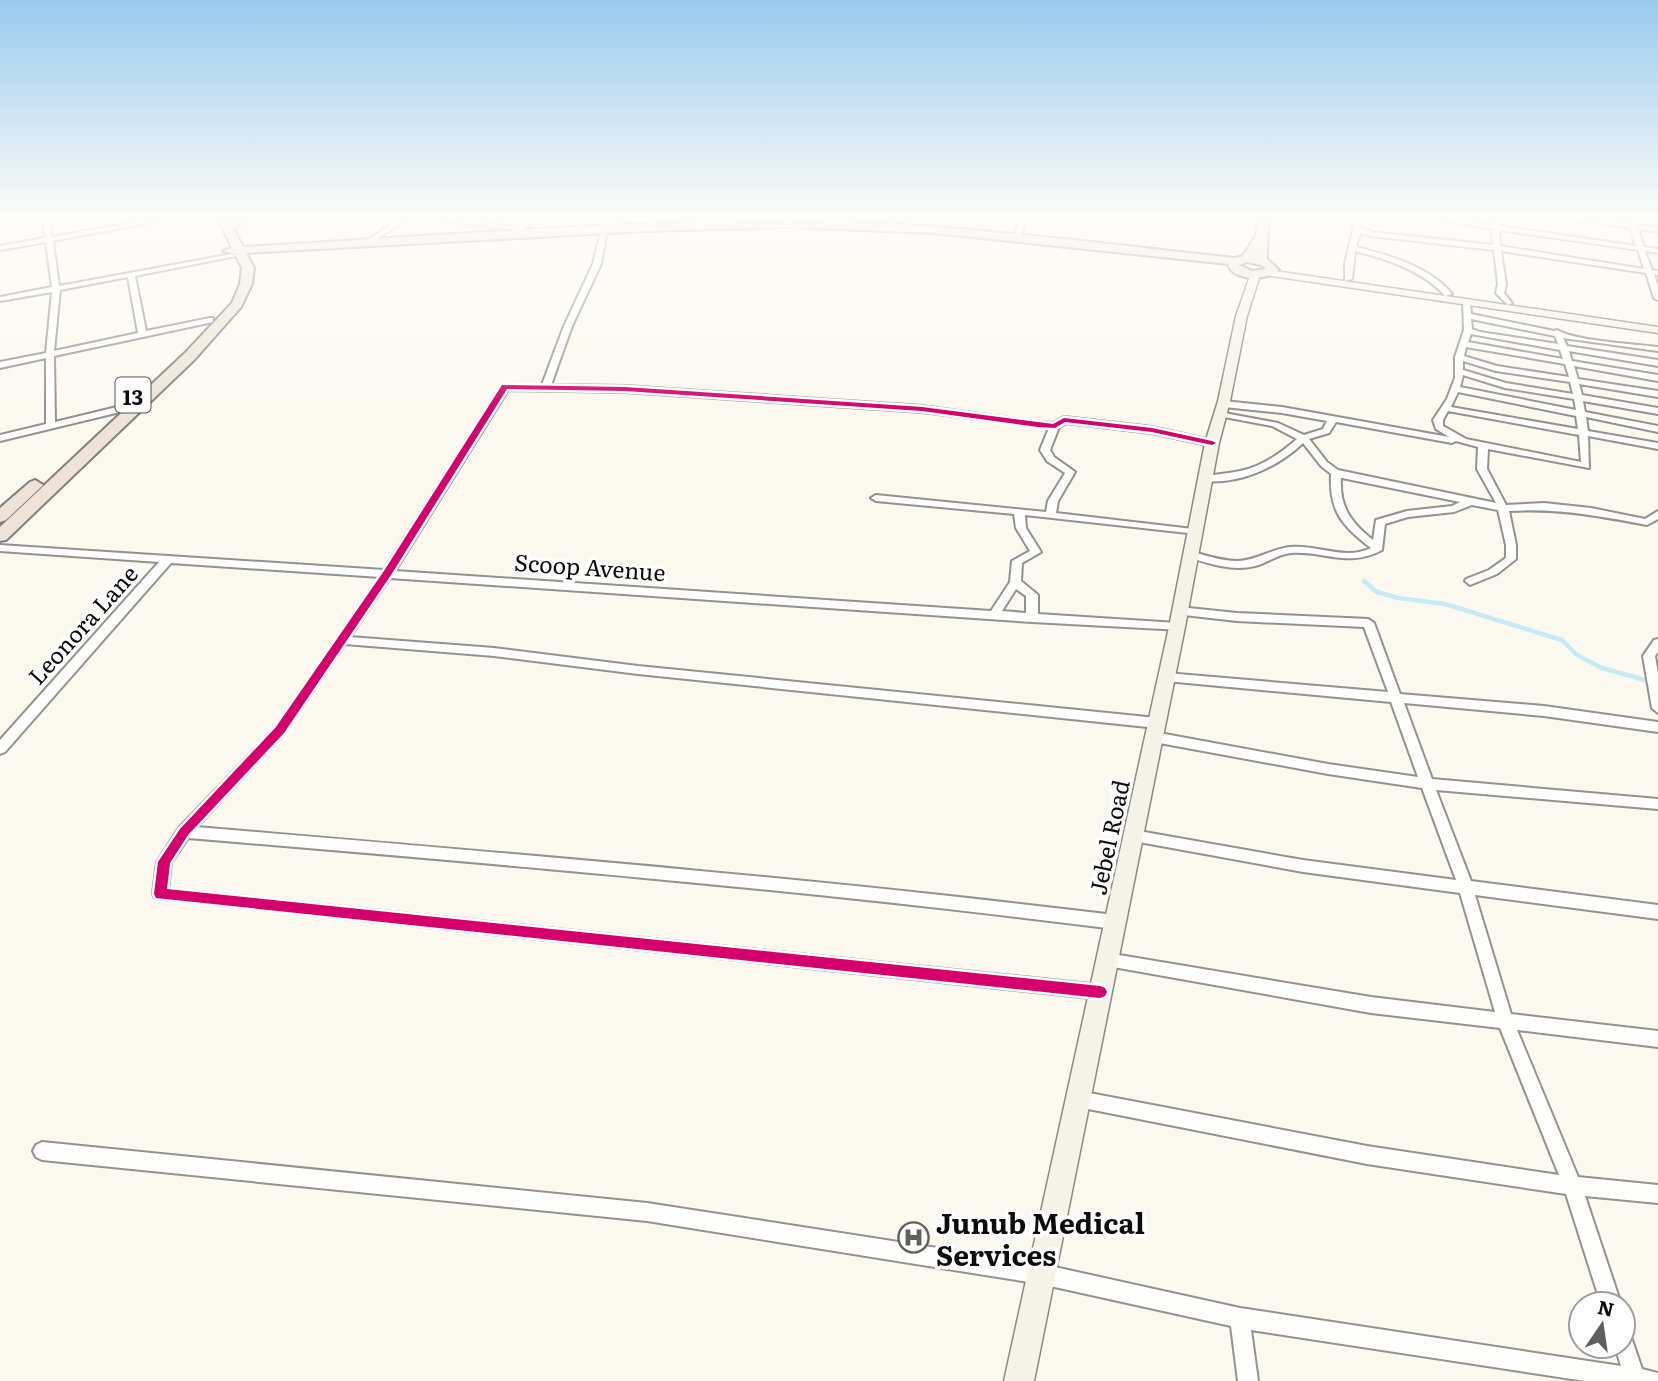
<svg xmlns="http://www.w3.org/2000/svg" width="1658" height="1381" viewBox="0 0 1658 1381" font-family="Literata,serif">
  <rect width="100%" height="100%" fill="#fbf8f0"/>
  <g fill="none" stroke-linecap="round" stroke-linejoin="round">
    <path stroke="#c4ecf7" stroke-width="4.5" d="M1364 581 1377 592 1398 598 1445 604 1562 640 1577 655 1602 668 1652 682 1658 680"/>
    <defs>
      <path id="minor" d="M43 217H49L52 237 166 217H179L53 241 59 286 232 254 236 256 135 276 146 331 210 318H213V322L54 356 55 422 117 407 121 410 120 412 0 441V435L46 424V358L0 368V362L46 353 52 292 0 301V297L52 287 46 242 0 250V246L45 238ZM128 277 138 333 54 351 60 290Z
        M250 217H258L230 229 225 228Z
        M403 217H410L372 242H368V240Z
        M428 217H444L518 227 530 217H537L516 237 513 235 515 230 431 219Z
        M654 217H661L649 229H645V227Z
        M788 217H794L790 225 788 226 785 224Z
        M888 217H894L890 227 887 229 884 227Z
        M1021 217H1027L1020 237 1017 239 1014 237Z
        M1356 217H1362L1361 228 1372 232 1493 245 1492 229 1422 217H1437L1493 225 1495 217H1501L1500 226 1636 246 1630 228 1562 217H1578L1629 224 1627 217H1633L1636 225 1658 228V232L1638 229 1644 247 1658 249V253L1645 251 1652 270 1658 271V275L1654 274 1658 287V300L1654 298 1646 273 1501 251 1506 284 1504 293 1512 303 1508 305 1496 293 1498 284 1494 250 1371 236 1360 233 1356 247C1389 255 1430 267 1452 294L1445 296C1424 271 1386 259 1355 251L1352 279 1345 281V263ZM1499 230 1638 250 1644 269 1500 246Z
        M603 233 606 235 601 264 572 326 551 385 625 386 922 406 1038 422 1053 423 1064 417 1152 427 1215 441 1217 443 1212 446 1152 433 1066 423 1059 427 1050 450 1054 457 1075 472 1058 501 1056 513 1193 529 1197 530V534L1025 515 1026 528 1041 552 1022 563 1021 581 1038 595V614L1177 623 1181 624 1183 627 1181 630 1032 622 390 578 350 637 494 648 638 666 1157 718 1161 720 1163 723 1161 726 1157 728 638 674 494 656 345 644 284 733 197 827C503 853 810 878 1115 915L1120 917 1123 922 1120 927 1115 929C807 890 497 864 188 838L171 863 168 889 1100 985 1106 987 1108 992 1106 997 1100 999 155 898 153 894 157 862 179 828 276 727 380 577 171 563 5 752 0 754V740L159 562 0 551V545L384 570 502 385H542L564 326 593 264 600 235ZM508 390 625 392 922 412 1049 428 1040 450 1047 461 1065 473 1048 501 1046 512 876 495 871 498 876 501 1014 514 1016 528 1030 551 1012 561 1010 582 991 611 395 571ZM1016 589 1026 596V613L1002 611Z
        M1463 300 1470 302 1471 314 1554 331 1557 330C1575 341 1634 344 1658 347V351L1563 338 1567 346 1658 360V366L1569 351 1572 361 1658 375V381L1574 366 1578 379 1658 391V397L1579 384 1582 395 1658 408V414L1583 401 1585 412 1658 426V432L1586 417 1588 431 1658 443V449L1588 436 1589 468 1488 449 1487 469 1506 505 1544 503 1591 508 1645 519 1658 511V519L1647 525C1599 516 1557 508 1509 511L1516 545V559L1497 574 1470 585 1465 581 1466 579 1489 570 1506 558V545L1498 510 1472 505 1454 512 1408 517 1385 524 1382 550C1348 568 1325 551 1291 553 1278 554 1267 563 1255 566 1232 572 1207 563 1185 556L1184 554 1189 551C1205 555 1221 561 1237 561 1256 561 1271 549 1290 547 1317 544 1345 561 1371 548 1342 526 1329 511 1331 474L1321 466 1303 443C1277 468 1238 485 1202 481V477C1214 474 1227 474 1240 471 1261 467 1281 453 1297 439L1272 426 1219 416V412L1278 423 1304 435 1323 429 1327 421 1282 413 1224 407 1220 404 1224 401 1282 407 1449 437 1436 429 1433 420 1447 399 1455 378V357L1464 330ZM1471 319 1555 336 1558 344 1480 332 1472 329ZM1471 334 1560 350 1563 359 1468 342ZM1466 347 1565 364 1569 377 1497 366 1464 356ZM1463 361 1496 371 1570 382 1573 394 1506 383 1463 370ZM1463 375 1505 388 1574 399 1576 410 1460 387ZM1458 392 1576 416 1578 429 1451 407ZM1448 411 1579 435 1581 462 1466 439 1443 426V420ZM1336 422 1452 443 1456 441 1478 447 1477 469 1496 503 1338 470 1327 462 1309 439 1329 433ZM1341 478H1342L1460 502 1452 506 1407 511 1376 520 1373 540C1351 523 1339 506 1341 478Z
        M1179 607 1237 613 1368 619 1374 623 1400 694 1544 706 1658 722V732L1544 716 1404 703 1432 779 1658 799V809L1436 790 1471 881 1658 905V919L1475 895 1511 1014 1658 1031V1047L1517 1030 1578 1177 1658 1185V1203L1585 1196 1621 1304H1601L1566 1194 1367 1164 1073 1106 1070 1100 1073 1094 1079 1091 1367 1146 1559 1175 1500 1028 1371 1013 1102 965 1099 960 1102 955 1107 953 1371 997 1495 1012 1460 893 1303 872 1128 840 1126 836 1128 832 1133 830 1303 860 1456 880 1422 788 1328 774 1154 742 1149 740 1148 737 1149 734 1154 732 1328 764 1418 777 1391 702 1166 681 1160 677 1166 673 1388 692 1364 627 1237 621 1175 614 1173 611 1175 608Z
        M1658 639V652L1655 656 1658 673V713L1652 708 1643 656 1654 640Z
        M42 1142 647 1203 1041 1264 1240 1308 1621 1366 1615 1346H1623V1331L1630 1334 1642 1369 1658 1373V1381H1585L1251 1330 1258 1381H1238L1231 1326 1041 1284 647 1221 42 1160 36 1157 33 1151 36 1145Z"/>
      <path id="secondary" d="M1269 270 1658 327V333L1265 275V271Z
        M1251 273 1260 275 1247 316 1230 401 1219 443 1185 627 1034 1381H1004L1169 627 1205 443 1218 401 1236 316Z"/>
      <path id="primary" d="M217 217H227L243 247C424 237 606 221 787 221 937 221 1086 242 1235 258L1243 256 1256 235 1258 217H1268L1267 259 1279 270C1267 281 1233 282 1228 264L934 233 788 227 647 231 246 253 254 268 252 284 241 307 195 359 6 540 0 541V527L185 353 232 303 240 284 242 268 235 254 223 251 232 248ZM1247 262 1261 265 1266 269 1252 271 1239 265Z
        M35 480 43 485 40 488 6 520 0 522V508L30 482Z"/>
    </defs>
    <use href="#minor" stroke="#94928f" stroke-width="4"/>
    <use href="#secondary" stroke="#8a8985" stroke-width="3"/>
    <use href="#primary" stroke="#81807c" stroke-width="4"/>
    <use href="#minor" fill="#fefefd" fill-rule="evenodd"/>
    <use href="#secondary" fill="#f5f2e8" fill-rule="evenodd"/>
    <use href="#primary" fill="#ede4d7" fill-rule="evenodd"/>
    <defs>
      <path id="cycleway" d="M502 385 625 387 922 407 1053 424 1064 418 1152 428 1212 441 1216 443 1212 445 1152 432 1065 422 1055 428 1038 427 922 411 625 391 507 389 391 575 284 733 188 835 170 863 167 889 1100 986 1105 988 1107 992 1105 996 1100 998 156 898 154 894 158 862 180 829 276 727 384 571Z"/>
    </defs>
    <use href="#cycleway" stroke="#fff" stroke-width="5"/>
    <use href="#cycleway" fill="#d6006c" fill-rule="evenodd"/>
  </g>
  <linearGradient id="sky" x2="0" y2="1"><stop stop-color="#99caee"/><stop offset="0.53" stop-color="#fdfcf8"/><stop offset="1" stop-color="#fdfcf8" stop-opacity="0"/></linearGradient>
  <rect width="1658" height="410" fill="url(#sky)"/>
  <defs>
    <symbol id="hospital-ring" viewBox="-11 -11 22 22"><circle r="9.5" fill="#fff" stroke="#605f5c" stroke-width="1.5"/><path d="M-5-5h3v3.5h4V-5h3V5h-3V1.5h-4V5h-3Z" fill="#605f5c"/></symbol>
  </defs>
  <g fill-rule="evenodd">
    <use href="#hospital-ring" x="896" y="1220" width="35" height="35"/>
  </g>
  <g text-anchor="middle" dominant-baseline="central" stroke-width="7" stroke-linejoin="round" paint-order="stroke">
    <rect fill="#fff" stroke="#555" stroke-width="2" x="115.5" y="377.5" width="35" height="35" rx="5"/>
    <g font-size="21" font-weight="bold" fill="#0c0c0c">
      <text x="133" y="395">13</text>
    </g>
    <g font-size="23" fill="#0c0c0c" stroke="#fff">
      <text transform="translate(590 566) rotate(4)">Scoop Avenue</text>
      <text transform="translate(82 624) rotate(-48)">Leonora Lane</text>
      <text transform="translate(1108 837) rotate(-78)">Jebel Road</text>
    </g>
    <g font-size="28" font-weight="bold" fill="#0c0c0c" stroke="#fff" text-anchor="start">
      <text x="936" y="1222">Junub Medical<tspan x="936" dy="32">Services</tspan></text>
    </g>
  </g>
  <g transform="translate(1602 1325) rotate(13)"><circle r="33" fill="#ffffff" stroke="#9e9e9e" stroke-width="2"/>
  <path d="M0-5L12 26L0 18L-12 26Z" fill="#605f5c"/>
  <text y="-10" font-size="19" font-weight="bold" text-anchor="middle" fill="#0c0c0c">N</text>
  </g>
</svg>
